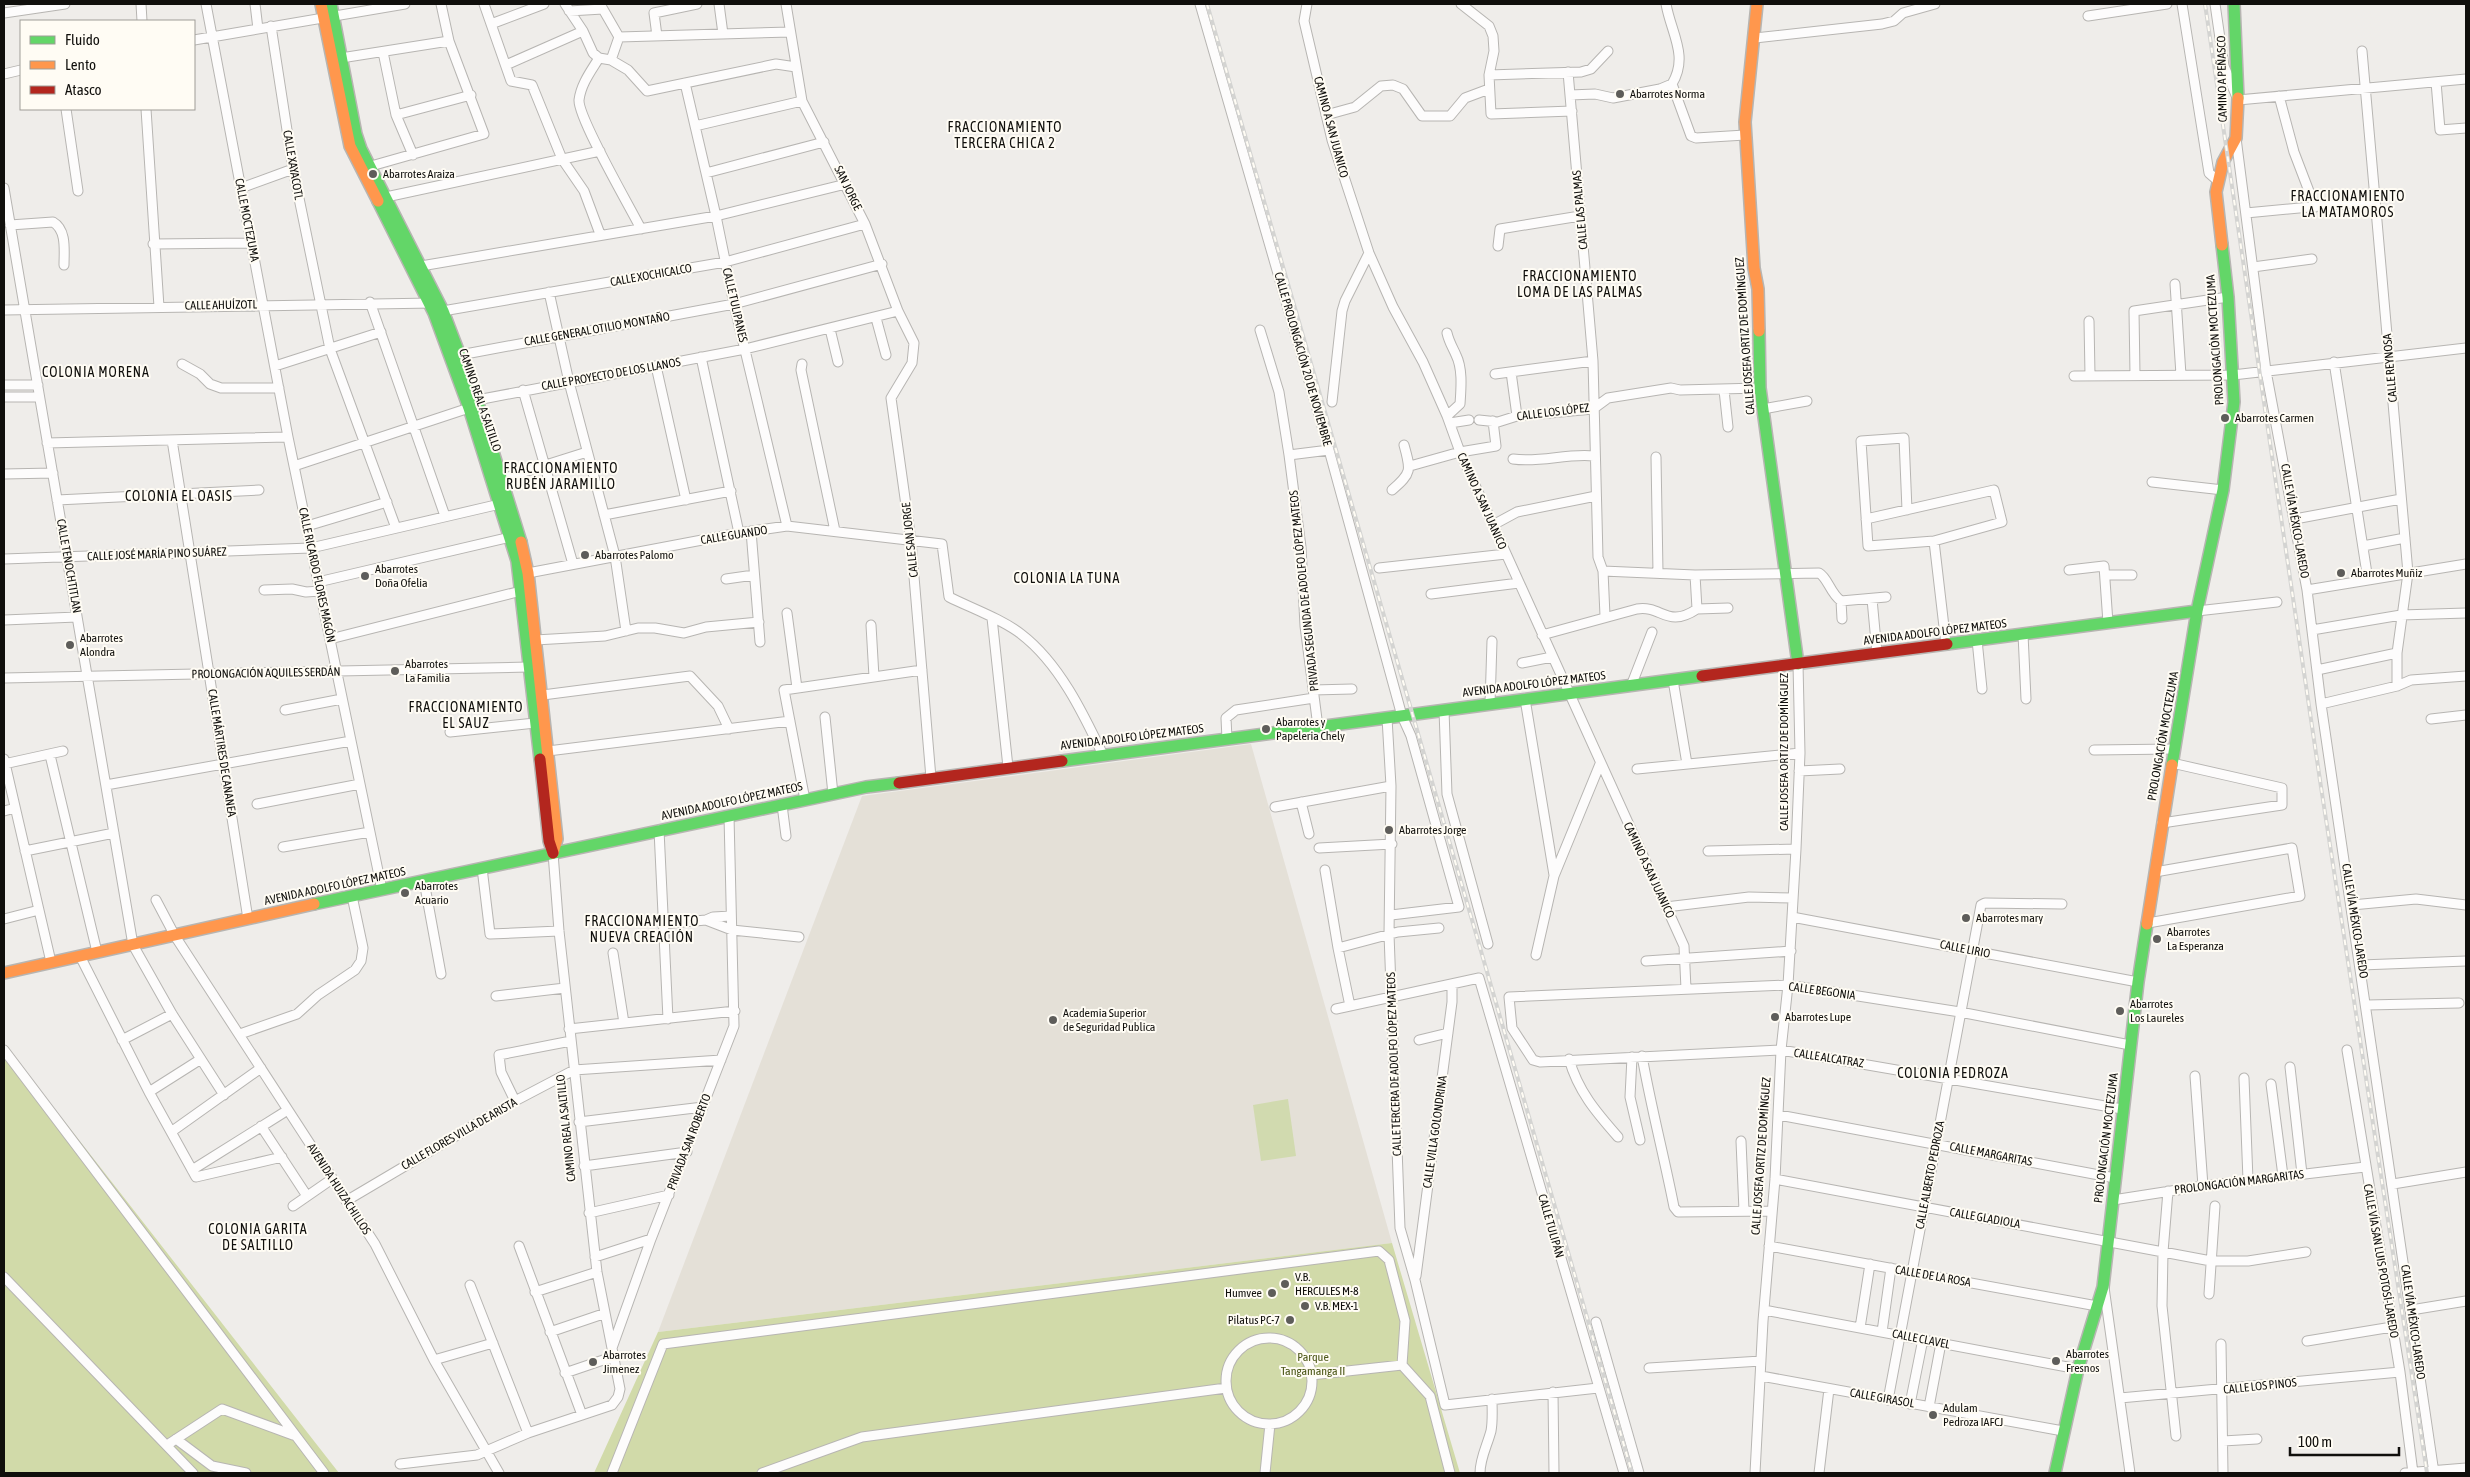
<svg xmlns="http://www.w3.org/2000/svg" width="2470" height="1477" viewBox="0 0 2470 1477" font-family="'Asap Condensed',sans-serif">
  <rect width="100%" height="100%" fill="#efedea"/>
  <path fill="#e4e0d7" d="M1251 744 1392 1243 658 1332 862 796Z"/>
  <path fill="#d1daaf" d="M1288 1099 1296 1156 1261 1161 1253 1105Z"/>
  <path fill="#d1daa9" d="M4 1044 339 1473H4Z
    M1392 1243 1460 1473H594L658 1332Z"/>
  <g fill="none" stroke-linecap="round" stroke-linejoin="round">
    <defs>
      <path id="street" d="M141 4 142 21
        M206 4 288 437 382 890
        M255 4 258 29
        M484 4 511 81 532 85 562 159 584 191 600 234
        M565 4 583 31 593 53 599 58 611 60 628 70 647 91 776 64 796 67
        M600 4 619 37
        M719 4 723 34
        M786 4 802 101 865 224 898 311 914 343 912 363 891 398 911 541 931 778
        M1200 4 1329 450 1402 716 1411 736 1459 907 1391 915
        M1307 4 1304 21 1332 140 1369 253 1393 307 1423 362 1447 416 1460 452 1684 946 1686 989
        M1461 4 1489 26 1493 36 1494 51 1489 75 1491 114 1572 111
        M1666 4C1671 33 1689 56 1672 84
        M2182 4 2209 173 2217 180
        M2215 4 2224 66 2238 100 2466 79
        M569 11 603 9
        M4 13 65 4
        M2088 16 2167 4
        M491 24 544 4
        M271 26 293 169 330 349 396 528
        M657 36 654 13 697 4
        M619 37 790 32
        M1755 38 1882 24 1894 21 1903 13 1935 4
        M194 40 405 4
        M2362 51 2408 573 2397 653V686
        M383 52 396 115 413 155
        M341 58 449 41
        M599 58C591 71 581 84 579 100 578 118 630 207 641 229
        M611 60 619 37
        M506 65 583 31
        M1568 72 1593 361 1598 557 1603 571 1605 616
        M4 74 21 70
        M1489 75 1581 72 1591 69 1608 51
        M2436 82 2440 130 2466 128
        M685 83 716 216 734 304 787 526
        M1672 84 1691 136 1696 138 1745 135
        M1570 95 1595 94 1613 98 1660 89 1672 84
        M2279 96 2294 152 2315 207
        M66 109 78 191
        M146 109 159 307
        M396 115 471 95
        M1326 115 1355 107 1381 86 1393 85 1403 89 1422 116H1450L1465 98 1489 89
        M695 126 802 101
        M2236 138 2266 371 2307 590 2321 704 2434 1473
        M364 168 484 134 449 41 441 4
        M706 173 824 142
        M4 188 133 945 172 1014 224 1095
        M241 188 293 169
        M386 197 600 151
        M2246 213 2375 201
        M10 225 53 222C67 230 64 251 64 265
        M153 244 251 243
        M1498 246 1500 229 1580 216
        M415 267 716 216 846 184
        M2253 267 2312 259
        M2175 284 2181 375
        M549 292 569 382 615 556 626 631
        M370 302 445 516
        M4 310 433 303
        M437 312 725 262 865 224
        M876 318 886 355
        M2089 321 2090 375
        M830 329 838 362
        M1260 330 1279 392 1289 455 1301 547 1305 626 1318 727
        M1447 333C1449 342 1453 348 1456 355 1463 369 1461 389 1460 404L1447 416
        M460 355 734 304 882 264
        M701 357 739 533
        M2334 362 2368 580
        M182 364 200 374 210 384 221 388H279
        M802 364 801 370 835 531
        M275 366 381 332
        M656 366 686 500
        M1511 372 1517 416
        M1495 374 1593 361
        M2135 375 2134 311 2228 297
        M2074 376 2233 375 2466 348
        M4 385H38
        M523 390 573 564
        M1724 390 1728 427
        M4 397H39
        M1332 402 1342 311 1345 301 1369 253
        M1763 409 1807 401
        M1479 420 1498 422 1517 416 1593 409 1608 398 1671 388 1680 390 1760 388
        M1450 423 1469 420
        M172 440 248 919
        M47 443 288 437
        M1289 455 1329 450
        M1656 457 1658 572
        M1513 459C1540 463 1567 453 1594 456
        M294 466 469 408 477 400 745 349 898 311
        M1410 466 1460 452 1496 446 1493 421
        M4 474 53 473
        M502 479 587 452
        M2152 482 2223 490
        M1392 490C1412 473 1411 470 1404 445
        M57 500 259 490
        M604 515 731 491
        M1866 519 1994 490 2002 522 1934 541 1868 546 1861 441 1904 438 1907 510
        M2295 519 2401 499
        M1493 525 1517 512 1596 496
        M307 526 387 502
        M751 531 760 642
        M1934 541 1946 644
        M2363 546 2405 538
        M4 559 311 548 500 504
        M1379 568 1506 554
        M2069 570 2104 566 2108 623
        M1603 571 1695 575 1819 573C1828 578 1830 593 1841 601L1886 597
        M528 573 739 533 787 526 942 544 949 597C971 608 1002 619 1021 634 1059 663 1083 713 1103 755
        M1695 575 1697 609
        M2105 575H2132
        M726 579 754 575
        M318 582 515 536
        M264 590 292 589 306 592 320 591
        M2307 590 2466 564
        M1431 594 1519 583
        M1872 599 1877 653
        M1841 601 1842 619
        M1697 609 1728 608
        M2197 611 2277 602
        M787 613 797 688
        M992 618 1008 767
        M4 620 77 617
        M871 625 874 677
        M2312 630 2401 615 2466 613
        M2023 634 2026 699
        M1542 635 1637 609C1662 605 1667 629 1697 609
        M330 639 521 591
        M535 640 605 636 638 628H655L684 633 706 627 759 622
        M1977 640 1982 689
        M1522 663 1552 657
        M2317 670 2397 653
        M4 678 528 667
        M1673 680 1687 764
        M1631 686 1652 632
        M1313 690 1352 689
        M535 696 690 676 718 706 729 729
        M1525 699 1554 875
        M1490 704 1492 641
        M2321 704 2397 686 2411 680 2466 676
        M285 710 342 699
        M1444 710 1447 794 1488 944
        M825 717 833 794
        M1387 718 1391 786 1389 934 1400 1228 1415 1280 1445 1405 1598 1388
        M2431 719 2466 715
        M450 732 535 723
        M1227 739 1226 718 1236 710 1314 698
        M2094 750 2174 749
        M548 751 790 721
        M50 755 97 952
        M4 759 51 962
        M4 764 63 751
        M1637 769 1800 753
        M1799 771 1840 769
        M106 785 351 741
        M805 800 784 690 922 670
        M1301 802 1309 834
        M257 804 360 784
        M782 805 786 836
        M1275 807 1391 786
        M4 811 15 808
        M2162 823 2282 805V788L2172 763
        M659 830 668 1019
        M283 847 370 832
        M1319 848 1392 844
        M25 851 114 833
        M1708 851 1796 849
        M482 868 490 934 559 931
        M1325 870 1338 948 1350 1006
        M424 881 441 974
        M156 900 175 936 375 1244 434 1360 499 1473
        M2352 905 2416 899 2466 905
        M1666 907 1749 897 1793 898
        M1792 917 2138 982
        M4 919 39 910
        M706 920 713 917 731 916
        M2148 923 2300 896 2292 848 2155 872
        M662 924 706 920 732 930 799 937
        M1338 948 1398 932 1439 928
        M613 953 624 1023
        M1536 955 1554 876 1600 764
        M80 956 149 1092 196 1177 282 1157
        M1646 961 1791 951
        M2361 965 2466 961
        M496 996 565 988
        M2367 1005 2459 1003
        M1336 1009 1479 978 1624 1473
        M569 1029 735 1011
        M240 1034 297 1014 318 995 355 970 361 961 363 948 352 896
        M122 1040 172 1014
        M1419 1040 1448 1033
        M4 1050 324 1473
        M2347 1050 2400 1372 2413 1473
        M1642 1056C1651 1107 1664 1156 1674 1207L1678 1212 1772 1211
        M1632 1057 1630 1097 1640 1140
        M1569 1059C1578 1091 1596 1112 1618 1137
        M2290 1067 2302 1174
        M2195 1076 2203 1186
        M2244 1078 2248 1180
        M2271 1084 2283 1176
        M149 1092 201 1059
        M515 1101 501 1072 499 1055 571 1041
        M2122 1109 1781 1050 1540 1062 1533 1060 1512 1028 1509 997 1788 985 1960 1012 2130 1045
        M1779 1115 2115 1178
        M579 1122 703 1107
        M261 1126 307 1196
        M171 1132 261 1068
        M1741 1141 1744 1211
        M584 1166 687 1152
        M192 1170 283 1113
        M1775 1179 2211 1261H2248L2306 1252
        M2393 1184 2466 1172
        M2168 1191 2163 1252 2162 1306 2176 1436
        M2113 1200 2203 1186 2365 1167
        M346 1201 515 1101 574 1070 721 1060
        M293 1206 332 1179
        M589 1213 669 1195
        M519 1246 582 1415
        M1769 1246 2097 1306
        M595 1257 651 1239
        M1416 1276 1452 1002V984
        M4 1277 193 1473
        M470 1285 528 1433
        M2104 1287 2130 1473
        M535 1292 597 1272
        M2209 1294 2215 1206
        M1764 1310 2078 1369
        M2411 1310 2466 1301
        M1596 1322 1639 1473
        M1860 1328 1870 1264
        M550 1332 603 1314
        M1882 1332 1891 1268
        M1226 1381a43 43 0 1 1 86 0a43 43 0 1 1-86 0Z
        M2307 1341 2392 1327
        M2221 1344 2223 1473
        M612 1348 651 1239 734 1026 729 816
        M434 1360 493 1343
        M1402 1365 1430 1396 1450 1473
        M1649 1368 1761 1361
        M565 1373 615 1356
        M1761 1376 2063 1431
        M1553 1392 1554 1473
        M2120 1398 2400 1372
        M1888 1400 1981 905 1985 903 2062 904
        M1910 1404 1923 1339
        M1929 1407 1941 1343
        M176 1439 212 1466 246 1473
        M2223 1441 2257 1439
        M167 1445 222 1409 293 1435
        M400 1464 477 1455 528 1433 612 1405 618 1397 620 1389 597 1272 559 931 553 853
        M612 1473 663 1344 1379 1251 1389 1260 1405 1321 1402 1365 1311 1375
        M762 1473 862 1437 1226 1388
        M1265 1473 1270 1424
        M1480 1473C1480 1458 1487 1446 1491 1431 1493 1420 1492 1410 1492 1399
        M1755 1473 1763 1321 1775 1179 1781 1050 1788 985 1796 849 1800 753 1798 664
        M1819 1473 1829 1389
        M2405 1473 2466 1468"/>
      <path id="fast" d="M331 4 356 134 361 149 443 311 477 400 521 542
        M2234 4 2238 98
        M378 201 434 313 469 408 517 561 540 759
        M1759 331 1760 388 1798 664
        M1947 644 2197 611
        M1062 761 1702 676
        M2172 765 2197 611 2223 490 2234 402 2228 297 2222 245
        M314 904 866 787 899 783
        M2055 1473 2078 1369 2103 1287 2138 982 2147 924"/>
      <path id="slow" d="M321 4 350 146 378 201
        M1757 4 1745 122 1754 268 1758 289 1759 331
        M2222 245 2216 192 2223 162 2236 138 2238 98
        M521 542 528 573 557 839 553 853
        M2147 924 2172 765
        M4 973 314 904"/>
      <path id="jam" d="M1702 676 1947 644
        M540 759 549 841 553 853
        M899 783 1062 761"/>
    </defs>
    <use href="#street" stroke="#b7b5b2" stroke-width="11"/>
    <use href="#fast" stroke="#b7b5b2" stroke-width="14"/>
    <use href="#slow" stroke="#b7b5b2" stroke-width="14"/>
    <use href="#jam" stroke="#b7b5b2" stroke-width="14"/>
    <use href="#street" stroke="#fdfcfc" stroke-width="9"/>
    <use href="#fast" stroke="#63d668" stroke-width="11"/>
    <use href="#slow" stroke="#ff974d" stroke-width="11"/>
    <use href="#jam" stroke="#b3261e" stroke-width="11"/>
    <defs>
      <path id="rail" d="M1207 4 1632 1473
        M2205 4 2321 787 2427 1473"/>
    </defs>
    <use href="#rail" stroke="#d4d4d2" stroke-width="4"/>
    <use href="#rail" stroke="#fffcf4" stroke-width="2" stroke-dasharray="5.5" stroke-linecap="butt"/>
  </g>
  <g fill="#5e5d5a" stroke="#fffcf4" stroke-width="2">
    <circle cx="1620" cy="94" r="5"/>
    <circle cx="373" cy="174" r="5"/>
    <circle cx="2225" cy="418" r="5"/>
    <circle cx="585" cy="555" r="5"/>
    <circle cx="2341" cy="573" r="5"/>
    <circle cx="365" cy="576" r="5"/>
    <circle cx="70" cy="645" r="5"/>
    <circle cx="395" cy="671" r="5"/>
    <circle cx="1266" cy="729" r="5"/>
    <circle cx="1389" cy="830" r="5"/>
    <circle cx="405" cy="893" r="5"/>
    <circle cx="1966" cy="918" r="5"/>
    <circle cx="2157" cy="939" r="5"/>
    <circle cx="2120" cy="1011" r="5"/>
    <circle cx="1775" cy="1017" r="5"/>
    <circle cx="1053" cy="1020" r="5"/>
    <circle cx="1285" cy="1284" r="5"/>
    <circle cx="1272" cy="1293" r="5"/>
    <circle cx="1305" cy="1306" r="5"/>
    <circle cx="1290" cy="1320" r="5"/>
    <circle cx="2056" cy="1361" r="5"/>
    <circle cx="593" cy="1362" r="5"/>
    <circle cx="1933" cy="1415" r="5"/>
  </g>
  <g text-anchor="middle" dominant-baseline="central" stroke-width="4" stroke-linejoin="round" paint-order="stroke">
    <g font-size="12" fill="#100f0c" stroke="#fffcf4">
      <text transform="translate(2222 79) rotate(-91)">CAMINO A PEÑASCO</text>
      <text transform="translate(1331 127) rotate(75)">CAMINO A SAN JUANICO</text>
      <text transform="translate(293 165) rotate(80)">CALLE XAYACOTL</text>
      <text transform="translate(848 188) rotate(64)">SAN JORGE</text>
      <text transform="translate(1580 210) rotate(-95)">CALLE LAS PALMAS</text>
      <text transform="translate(247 220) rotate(79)">CALLE MOCTEZUMA</text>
      <text transform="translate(651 275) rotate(-10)">CALLE XOCHICALCO</text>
      <text transform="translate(221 305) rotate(-1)">CALLE AHUÍZOTL</text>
      <text transform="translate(735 305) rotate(77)">CALLE TULIPANES</text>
      <text transform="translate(597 329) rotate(-10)">CALLE GENERAL OTILIO MONTAÑO</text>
      <text transform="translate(1745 336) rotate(-94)">CALLE JOSEFA ORTIZ DE DOMÍNGUEZ</text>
      <text transform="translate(2215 340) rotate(-94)">PROLONGACIÓN MOCTEZUMA</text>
      <text transform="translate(1303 359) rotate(74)">CALLE PROLONGACIÓN 20 DE NOVIEMBRE</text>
      <text transform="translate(2390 368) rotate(-95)">CALLE REYNOSA</text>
      <text transform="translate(611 374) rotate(-10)">CALLE PROYECTO DE LOS LLANOS</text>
      <text transform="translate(480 400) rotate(71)">CAMINO REAL A SALTILLO</text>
      <text transform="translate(1553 412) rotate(-7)">CALLE LOS LÓPEZ</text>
      <text transform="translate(1482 501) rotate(66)">CAMINO A SAN JUANICO</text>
      <text transform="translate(2295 521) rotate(80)">CALLE VÍA MÉXICO-LAREDO</text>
      <text transform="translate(734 535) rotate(-9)">CALLE GUANDO</text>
      <text transform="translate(910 540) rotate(-96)">CALLE SAN JORGE</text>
      <text transform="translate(157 554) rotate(-2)">CALLE JOSÉ MARÍA PINO SUÁREZ</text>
      <text transform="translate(69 566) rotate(80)">CALLE TENOCHTITLAN</text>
      <text transform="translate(317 575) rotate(78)">CALLE RICARDO FLORES MAGÓN</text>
      <text transform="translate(1304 591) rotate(-96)">PRIVADA SEGUNDA DE ADOLFO LÓPEZ MATEOS</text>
      <text transform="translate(1935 632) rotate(-7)">AVENIDA ADOLFO LÓPEZ MATEOS</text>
      <text transform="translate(266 673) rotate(-1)">PROLONGACIÓN AQUILES SERDÁN</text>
      <text transform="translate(1534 684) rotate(-7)">AVENIDA ADOLFO LÓPEZ MATEOS</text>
      <text transform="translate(2163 736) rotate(-80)">PROLONGACIÓN MOCTEZUMA</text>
      <text transform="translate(1132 737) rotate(-7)">AVENIDA ADOLFO LÓPEZ MATEOS</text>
      <text transform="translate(1784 752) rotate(-90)">CALLE JOSEFA ORTIZ DE DOMÍNGUEZ</text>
      <text transform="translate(222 753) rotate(81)">CALLE MÁRTIRES DE CANANEA</text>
      <text transform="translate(732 801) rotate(-12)">AVENIDA ADOLFO LÓPEZ MATEOS</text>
      <text transform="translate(1649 870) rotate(65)">CAMINO A SAN JUANICO</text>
      <text transform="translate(335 886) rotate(-12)">AVENIDA ADOLFO LÓPEZ MATEOS</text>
      <text transform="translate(2355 921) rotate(81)">CALLE VÍA MÉXICO-LAREDO</text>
      <text transform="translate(1965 949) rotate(11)">CALLE LIRIO</text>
      <text transform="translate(1822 991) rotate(8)">CALLE BEGONIA</text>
      <text transform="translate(1829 1058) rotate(9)">CALLE ALCATRAZ</text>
      <text transform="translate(1394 1064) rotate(-92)">CALLE TERCERA DE ADOLFO LÓPEZ MATEOS</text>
      <text transform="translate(566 1128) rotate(-96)">CAMINO REAL A SALTILLO</text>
      <text transform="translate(1435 1132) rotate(-82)">CALLE VILLA GOLONDRINA</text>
      <text transform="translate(459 1134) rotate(-30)">CALLE FLORES VILLA DE ARISTA</text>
      <text transform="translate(2106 1138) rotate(-83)">PROLONGACIÓN MOCTEZUMA</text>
      <text transform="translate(689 1142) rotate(-69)">PRIVADA SAN ROBERTO</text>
      <text transform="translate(1991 1154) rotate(11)">CALLE MARGARITAS</text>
      <text transform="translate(1761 1156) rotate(-86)">CALLE JOSEFA ORTIZ DE DOMÍNGUEZ</text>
      <text transform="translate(1930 1175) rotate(-79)">CALLE ALBERTO PEDROZA</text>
      <text transform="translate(2239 1182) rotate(-7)">PROLONGACIÓN MARGARITAS</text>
      <text transform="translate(339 1189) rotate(57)">AVENIDA HUIZACHILLOS</text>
      <text transform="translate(1985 1218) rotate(10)">CALLE GLADIOLA</text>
      <text transform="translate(1551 1226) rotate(74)">CALLE TULIPÁN</text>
      <text transform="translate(2381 1261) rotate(80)">CALLE VÍA SAN LUIS POTOSÍ-LAREDO</text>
      <text transform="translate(1933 1276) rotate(10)">CALLE DE LA ROSA</text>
      <text transform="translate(2413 1322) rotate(82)">CALLE VÍA MÉXICO-LAREDO</text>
      <text transform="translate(1921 1339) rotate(11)">CALLE CLAVEL</text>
      <text transform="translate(2260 1386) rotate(-6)">CALLE LOS PINOS</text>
      <text transform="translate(1882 1398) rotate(10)">CALLE GIRASOL</text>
    </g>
    <g font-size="12" fill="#100f0c" stroke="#fffcf4" text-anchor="start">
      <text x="1630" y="94">Abarrotes Norma</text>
      <text x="383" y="174">Abarrotes Araiza</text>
      <text x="2235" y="418">Abarrotes Carmen</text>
      <text x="595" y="555">Abarrotes Palomo</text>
      <text x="375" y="569">Abarrotes<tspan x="375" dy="14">Doña Ofelia</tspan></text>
      <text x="2351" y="573">Abarrotes Muñiz</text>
      <text x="80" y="638">Abarrotes<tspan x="80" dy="14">Alondra</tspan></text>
      <text x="405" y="664">Abarrotes<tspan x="405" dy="14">La Familia</tspan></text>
      <text x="1276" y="722">Abarrotes y<tspan x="1276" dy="14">Papeleria Chely</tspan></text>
      <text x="1399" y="830">Abarrotes Jorge</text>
      <text x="415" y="886">Abarrotes<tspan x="415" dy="14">Acuario</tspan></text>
      <text x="1976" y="918">Abarrotes mary</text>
      <text x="2167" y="932">Abarrotes<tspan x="2167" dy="14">La Esperanza</tspan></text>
      <text x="2130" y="1004">Abarrotes<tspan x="2130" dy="14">Los Laureles</tspan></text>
      <text x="1063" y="1013">Academia Superior<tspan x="1063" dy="14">de Seguridad Publica</tspan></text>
      <text x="1785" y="1017">Abarrotes Lupe</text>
      <text x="1295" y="1277">V.B.<tspan x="1295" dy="14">HERCULES M-8</tspan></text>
      <text x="1262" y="1293" text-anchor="end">Humvee</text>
      <text x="1315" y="1306">V.B. MEX-1</text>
      <text x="1280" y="1320" text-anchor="end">Pilatus PC-7</text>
      <text x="2066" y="1354">Abarrotes<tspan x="2066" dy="14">Fresnos</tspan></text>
      <text x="603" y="1355">Abarrotes<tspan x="603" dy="14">Jimenez</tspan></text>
      <text x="1943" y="1408">Adulam<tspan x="1943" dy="14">Pedroza IAFCJ</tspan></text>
    </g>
    <g font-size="12" fill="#4a5516" stroke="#fffcf4">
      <text x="1313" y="1357">Parque<tspan x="1313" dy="14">Tangamanga II</tspan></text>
    </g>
    <g font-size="14" letter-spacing="1" fill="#100f0c" stroke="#fffcf4">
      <text x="1005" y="127">FRACCIONAMIENTO<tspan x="1005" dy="16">TERCERA CHICA 2</tspan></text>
      <text x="2348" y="196">FRACCIONAMIENTO<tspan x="2348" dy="16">LA MATAMOROS</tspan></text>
      <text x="1580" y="276">FRACCIONAMIENTO<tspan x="1580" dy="16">LOMA DE LAS PALMAS</tspan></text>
      <text x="96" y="372">COLONIA MORENA</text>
      <text x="561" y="468">FRACCIONAMIENTO<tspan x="561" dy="16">RUBÉN JARAMILLO</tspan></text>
      <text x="179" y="496">COLONIA EL OASIS</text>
      <text x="1067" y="578">COLONIA LA TUNA</text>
      <text x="466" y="707">FRACCIONAMIENTO<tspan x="466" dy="16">EL SAUZ</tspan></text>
      <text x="642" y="921">FRACCIONAMIENTO<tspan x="642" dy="16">NUEVA CREACIÓN</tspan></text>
      <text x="1953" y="1073">COLONIA PEDROZA</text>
      <text x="258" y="1229">COLONIA GARITA<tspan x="258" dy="16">DE SALTILLO</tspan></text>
    </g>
  </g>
  <rect width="2470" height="1477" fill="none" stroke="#100f0c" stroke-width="10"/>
  <rect x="20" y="20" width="175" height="90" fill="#fffcf4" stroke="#9f9d97"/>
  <rect x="30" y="36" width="25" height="8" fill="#63d668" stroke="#9f9d97"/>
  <text x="65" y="45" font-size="15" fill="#100f0c">Fluido</text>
  <rect x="30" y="61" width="25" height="8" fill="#ff974d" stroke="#9f9d97"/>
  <text x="65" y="70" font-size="15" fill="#100f0c">Lento</text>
  <rect x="30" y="86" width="25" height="8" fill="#b3261e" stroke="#9f9d97"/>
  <text x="65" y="95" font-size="15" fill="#100f0c">Atasco</text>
  <path d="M2290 1447v8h109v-8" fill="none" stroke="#100f0c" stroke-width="2.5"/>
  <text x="2298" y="1447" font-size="15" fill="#100f0c" stroke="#fffcf4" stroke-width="4" paint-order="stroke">100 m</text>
</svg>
